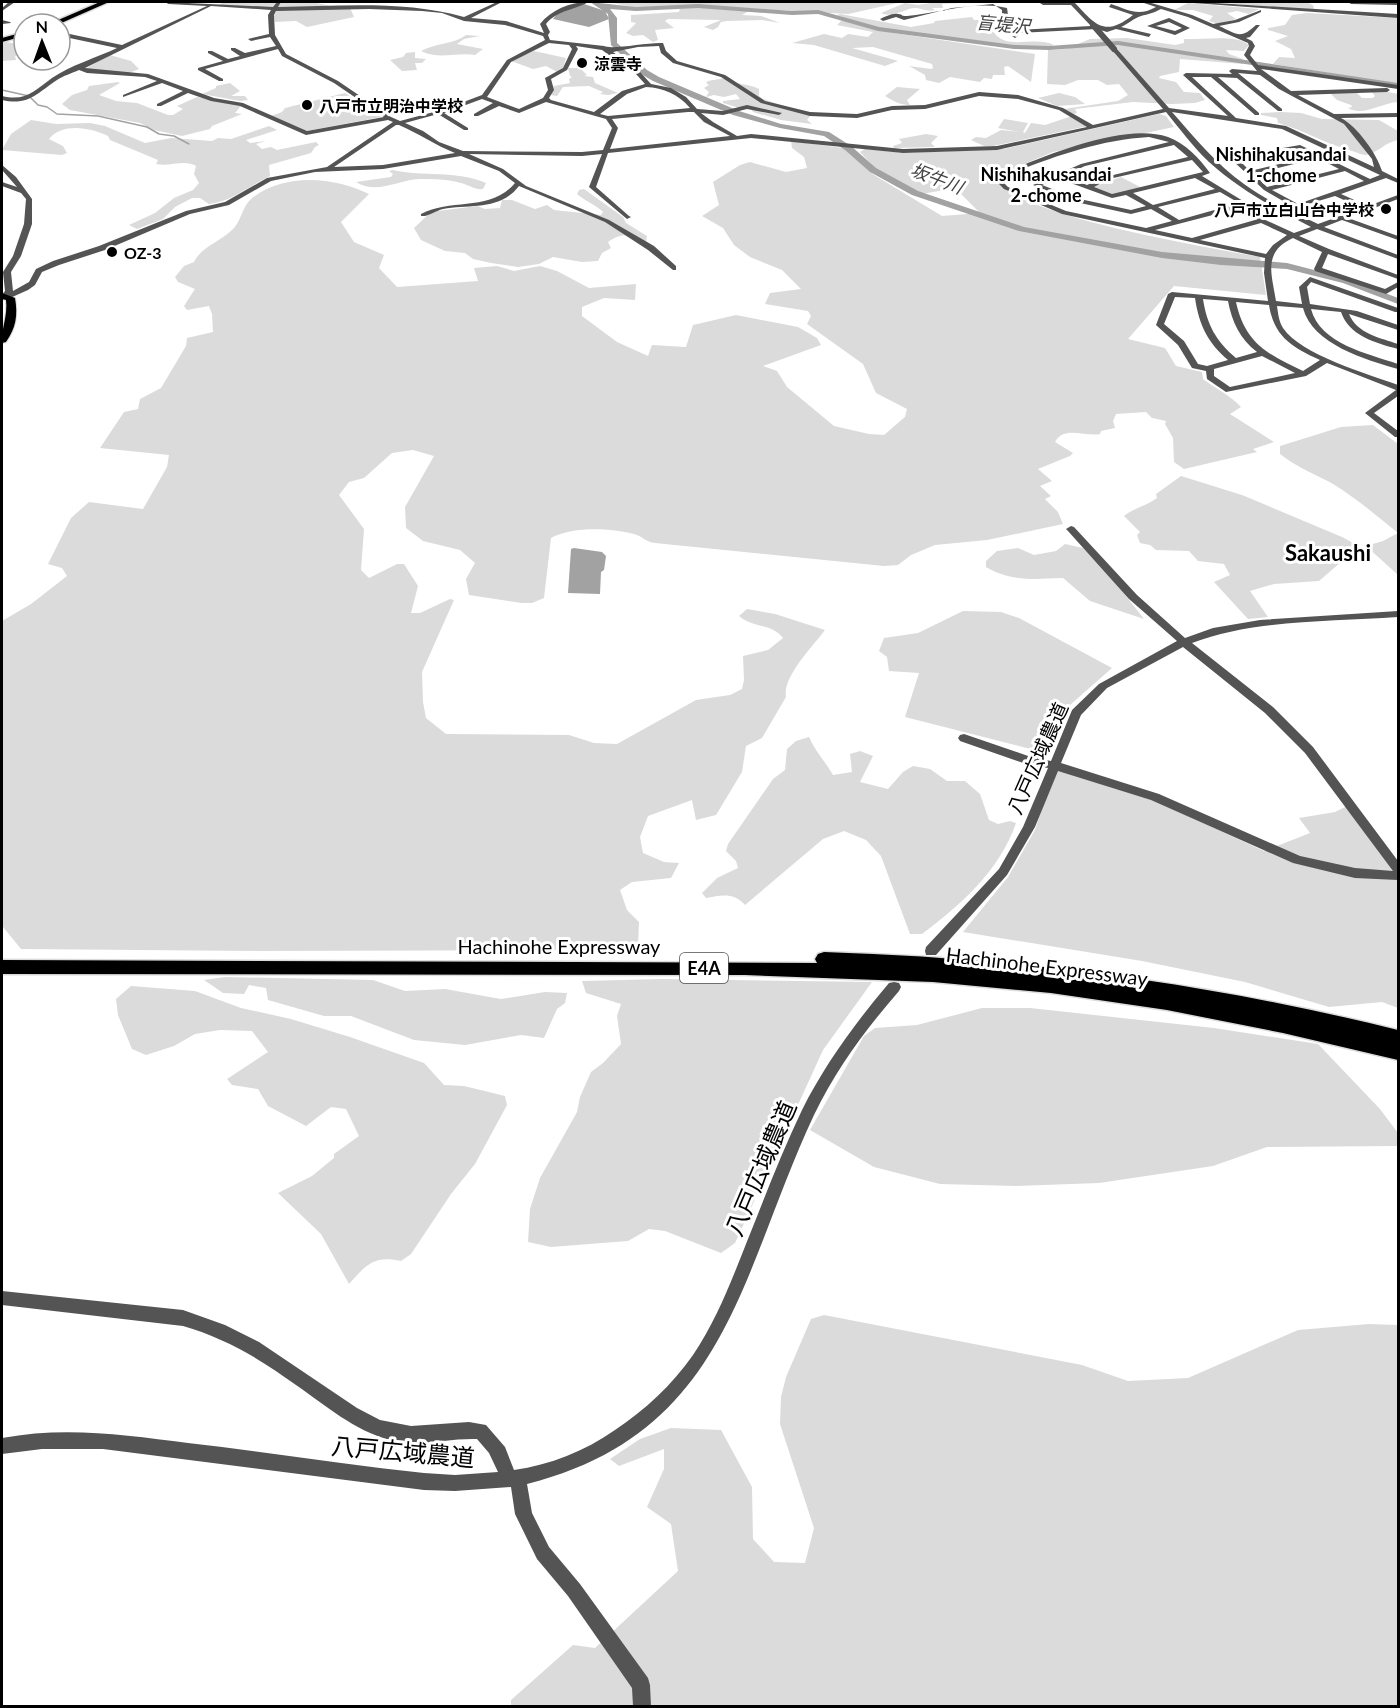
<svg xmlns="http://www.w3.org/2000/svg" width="1400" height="1708" viewBox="0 0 1400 1708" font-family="Lato,'Noto Sans JP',sans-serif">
  <rect width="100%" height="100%" fill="#fff"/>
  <path fill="#dbdbdb" d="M225 2H312L335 7 279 9 216 6Z
    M609 2H902L848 14 703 6 636 8Z
    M937 2H976L942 4 943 8H932L935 10C927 12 924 9 916 8 907 7 893 19 881 13L905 3 918 5Z
    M1209 2H1306L1313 5 1314 10Z
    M1188 3 1259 9 1249 14 1237 11 1227 13 1236 19 1218 24 1209 21 1213 16 1193 10H1174Z
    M694 7 749 9 751 10 742 15 761 16 780 23 762 20 727 21 721 22 718 27 713 30 704 27 721 20 668 19 665 21 674 28 655 30 658 40 653 42 643 35 633 36 626 33 636 23 631 22V15L679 12 680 8Z
    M350 8 354 17 307 27 296 21 275 22 274 16 277 10Z
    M1307 13 1398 18V84L1273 64 1279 57 1295 58 1291 49 1275 41 1288 36 1268 30V28L1285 25 1292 15Z
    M840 14 911 27 934 23 935 21 972 17 974 20H989L996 28 993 31C1006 52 1034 35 1054 45 1036 54 907 34 881 28 866 25 851 20 837 15Z
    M842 20 894 33 1035 54 1031 82 1008 66 1004 67 1005 75H993L992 79 984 78 980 82 950 77 939 83 926 80 925 75 909 66 931 69 933 68 932 64 873 47 852 48 898 61 885 66 814 45 792 43 824 34 842 38 848 34 868 37 873 32 837 25Z
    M466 35 480 36 464 39 457 44 483 49 475 55C457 52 439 60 421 51 435 43 455 44 466 35Z
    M1127 38 1175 45 1184 43V39C1201 40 1238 34 1249 45L1244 51 1226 50 1229 54 1243 59V64L1180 59 1179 72 1160 76 1159 78 1176 82 1184 92 1200 93 1205 100 1195 103 1172 104 1133 102 1075 109 1077 113 1074 114 1064 109 1118 101 1128 95 1119 84 1107 85 1098 80H1078L1065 85 1047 84 1048 50 1066 49 1090 39Z
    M6 42 24 45V57L15 56 16 60 2 61V43Z
    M534 51 566 58 563 68 557 72 546 66 533 69 511 61Z
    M415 52V58L426 59 422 63H415L417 70 402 71 390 60 403 57 406 53Z
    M110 55 131 61 139 69 129 73 85 69Z
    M568 68H580L587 75 584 76 593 77 595 83 618 93 608 95 600 94 603 92 589 86 563 87 557 96 551 95 554 86 570 83 569 79 572 77 570 76Z
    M725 78C734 85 748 83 759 89V96L763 99 811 115 807 120 812 124 781 120 753 112 750 107H736L723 103V101L740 99 736 94 724 97 714 95 706 97 709 92 704 88 709 85 706 83 708 81Z
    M118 82 120 83 99 95 116 101 137 103 168 115H173L183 109 177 106 197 97 238 105 241 106 235 113 242 114 212 126 210 129 182 136 154 130 140 123 70 110 62 104 72 95 87 90 89 86Z
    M230 83 240 91 231 96H245L248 100 240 101 202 94 216 88V86Z
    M897 87 920 89 907 100 910 105C900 105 893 101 885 96Z
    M1384 91 1398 94V102C1381 103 1363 117 1348 108L1352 107 1351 105 1337 100 1330 93H1357L1362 98H1373L1375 96 1372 92Z
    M345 93 381 117 307 131 271 116 282 112 285 108Z
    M1059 93 1075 97 1085 104 1057 106 1038 98Z
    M1281 112 1301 113 1322 119 1379 120 1398 131V140C1385 142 1377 154 1365 155 1362 155 1356 152 1352 151 1326 144 1303 130 1278 123L1277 118 1261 115V113Z
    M1159 114 1166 116 1174 127 1053 152 993 177C1014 216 1212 248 1260 257L1266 295 1174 286 1128 339 1165 348 1176 366 1202 372 1203 379C1216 389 1230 395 1241 407L1230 414 1274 442 1253 449 1257 452 1184 469 1174 462 1173 438 1165 424 1166 421 1152 418 1146 412 1116 414 1113 421 1115 428 1101 431 1100 434C1085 437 1064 425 1055 442L1073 453 1070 456 1038 469 1052 481 1040 486 1051 496 1045 499 1058 512 1063 524 987 540 935 545 911 555 898 565 884 566 655 543C646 542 642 536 634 534 610 528 573 526 551 538L544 598 532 603H522L469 595 466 579 475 563 460 550 423 541 406 528 405 507 434 456 413 450 392 453 364 478 349 482 339 495 364 529 361 570 369 578 397 564H404L418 586 411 613H420L450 599 454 600 422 672 423 702 426 718 446 734 569 735 594 743 617 744 696 700 730 695 742 689 744 680 743 656 768 650 783 638C770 622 754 629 739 616L747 609 775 614 825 630C814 645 782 677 786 697L762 738 746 746 742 772 716 815 696 820 692 800 648 816 640 837 643 853 664 862 679 863 671 878 632 882 620 890 627 910 639 922 638 945 612 950 264 951 21 949 3 927 2 621 31 604 67 576 62 568 48 564 71 518 89 502 143 509 167 467 169 455 100 448 124 412 138 409 140 399 161 388 186 346 187 338 213 332 212 314 209 306 187 310 184 306 195 289 178 282 175 277 184 266 194 262C202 246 220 242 232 230 241 222 242 207 251 199 284 172 334 177 369 194L341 222 354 242 384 255 379 268 397 287 478 281 474 268 497 266 514 271 540 266 557 271 589 288 636 284 635 300 604 298 582 307V316L617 342 648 356 652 345 686 347 693 325 736 315 798 327 817 338 821 345 763 366 777 371 787 387 834 426 869 434 884 435 905 417 907 409 876 393 863 364 807 324 811 316 808 311 765 304 770 293 801 289 782 270 750 257 734 245 723 228 702 216 719 205 713 182 740 165 750 162 786 172 807 168 804 157 792 148 791 141 843 148 874 175 942 216 980 213 955 188 922 194 875 168 860 152 865 149 904 153 1004 149Z
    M1072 116 1088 126 993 146H984L971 140 976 137 986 138 1001 130 1020 132 998 128 1004 119 1028 123 1023 132 1025 133 1031 123 1045 125Z
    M31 120 56 124 90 123 105 126 145 143 171 138 212 141 218 138 231 139 269 126 277 130 246 140 250 143 266 141 256 144 262 149 271 147 277 150 316 142 319 145 315 147 311 153 269 165 270 176C249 186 231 202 209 204L200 198H192L175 207 163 219 137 229 129 225 155 213 174 198 193 190 199 183 194 174 196 166C184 159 170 167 156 164L158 160 110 140 108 136C91 128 63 122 49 139L63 146 67 153 62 155 2 150 11 134Z
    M926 134 938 136 931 143 935 147 894 148 893 146 902 143 899 139Z
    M393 170C423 177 456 170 486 183L483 189C475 190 469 185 461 183 448 179 433 179 419 179 398 180 376 195 356 182L391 177 393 174 389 171Z
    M1121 177 1142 188 1110 195 1090 188Z
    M584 189 623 217 626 223 647 236 646 243C631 234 623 232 608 242L611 248 602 253 598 261 582 262 553 257 539 264 518 267 491 263 473 259 465 253 445 251 421 240 414 228 430 213 438 211 477 206 485 209 500 208 502 200H512L535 209 547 205 554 210 601 215 603 212C596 205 585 201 577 194L579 190Z
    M1373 425 1398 444V575L1366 546 1383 541 1398 533C1377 516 1356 498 1333 484 1315 474 1296 467 1280 454V446L1341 427Z
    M1181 476 1242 495 1342 537 1357 545V548L1319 581 1274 584 1250 591 1268 617 1248 619 1214 582 1230 575 1224 564 1198 561 1189 551 1156 550 1150 545 1140 543 1137 535 1140 532 1124 516C1134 508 1146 506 1157 498L1156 494Z
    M1065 544 1083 548 1116 583 1144 619 1090 601 1063 578C1035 579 1011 582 986 567V561L997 551 1018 548 1034 555 1056 551Z
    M963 611 1001 612 1019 618 1112 668 1070 705 1046 753 905 717 919 673 889 671 887 657 879 651 884 638 918 633Z
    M809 737C815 751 825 761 833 775L852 772 850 754 860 751 873 756 860 782 888 789 903 772 913 766 930 769 947 781H965L980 794 989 820 998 824 1010 821 1016 823C1000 870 961 905 922 934H910L881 856 866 840 844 831 823 839 745 905C734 892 721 895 706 898L702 893 717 878 738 868 736 861 726 851 728 844 773 779 785 770 787 749 796 741Z
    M1056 767 1151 799 1264 851 1310 833 1299 818 1335 812 1347 806 1398 869V1008L1382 1002 1329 1007 1245 982 1142 961 963 932 1008 877 1035 830Z
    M225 977 373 980 405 991 445 989 501 999 545 992 567 993 565 1003 557 1009 544 1038 521 1035 465 1045 414 1040 351 1016H324L268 1000 266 988 249 985 244 994 223 993 204 980Z
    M662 979 872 982 823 1050 735 1243 721 1253 665 1231 649 1229 628 1241 551 1247 528 1242 530 1209 540 1178 577 1112 580 1097 591 1072 603 1063 621 1044 617 1016 621 1004 586 993 582 981Z
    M131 986 195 991 241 1008 291 1019 350 1037 424 1063 444 1085 464 1086 505 1096 507 1105 475 1164 451 1194 411 1254 401 1261C374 1255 366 1265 349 1284L321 1234 278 1193 312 1176 334 1158V1154L359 1136 346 1109 331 1107 306 1126 268 1106 258 1089 232 1085 227 1079 268 1052 252 1031 220 1030 195 1034 174 1046 146 1055 132 1049 118 1015 116 999Z
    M982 1008H1030L1214 1028 1318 1044 1380 1109 1398 1133V1146L1267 1147 1213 1166 1099 1183 1016 1186 940 1184 874 1167 810 1130 864 1036 875 1028 917 1025Z
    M824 1315 1082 1365 1128 1381 1188 1378 1298 1330 1369 1324 1398 1325V1706H511V1700L573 1645 595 1648 678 1571 671 1524 647 1507 664 1469V1449L619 1466 610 1459 640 1439 671 1428 721 1430 752 1487 753 1539 774 1562 805 1563 814 1528 780 1424 781 1397 786 1377 811 1319Z"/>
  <path fill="#a2a2a2" d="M584 4 605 11 609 19 589 27 553 19 557 14Z
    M574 548 602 552 606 556 604 570 601 572 600 594 568 593 571 549Z"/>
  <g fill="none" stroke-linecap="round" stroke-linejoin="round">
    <path stroke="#a2a2a2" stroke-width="1.5" d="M2 90 29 96 38 105 47 107 57 114 98 116 147 127 159 134 174 136 189 144"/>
    <path fill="#a2a2a2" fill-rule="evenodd" d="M590 2 636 7 698 4 792 11 818 10 879 27 1014 45 1049 46 1118 41 1398 83V87L1118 45 1049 50 1014 49 878 31 818 14 792 15 698 8 636 11 610 9 617 18V43L647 70 659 77 739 111 781 124 829 132 851 146 876 168 918 191 1024 227 1162 252 1287 263 1349 279 1398 298V304L1343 283 1287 269 1221 265 1162 258 1019 231 912 195 870 172 845 150 824 136 780 128 733 115 653 81 641 74 611 45 608 14Z"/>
    <defs>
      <path id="major" d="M2 293 15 298C18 315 16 328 6 342L2 343C1 329 8 316 6 300L2 299Z"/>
      <path id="highway" d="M100 2H109L59 24H49Z
        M24 32V36L2 42V38Z
        M824 952C1019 958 1209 983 1398 1030V1060L1283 1033 1167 1010 1051 993 933 982 745 975 2 974V960L817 963 815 959 818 954Z"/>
    </defs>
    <use href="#major" stroke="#dbdbdb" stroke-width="2"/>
    <use href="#highway" stroke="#dbdbdb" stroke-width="3"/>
    <path fill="#545454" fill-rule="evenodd" d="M9 2H15L2 11V8Z
      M166 2 273 7 277 2H281L278 7C339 6 405 0 464 17L497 2H502L471 18 506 21 544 33 540 24C551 10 570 2 588 2 576 10 557 10 546 24L550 32 548 35 550 40 604 46C612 50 648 42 663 43L666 51 677 61 725 75 765 101 810 112 857 114 892 106 925 105 979 92 1018 95 1063 108 1093 125 1163 109 1112 50V48H1116L1169 108 1228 116 1183 75 1186 73 1232 74 1229 71 1232 69 1257 71 1244 55 1249 46 1248 43 1188 17 1161 9C1154 13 1148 14 1141 16 1134 18 1128 24 1121 27L1151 34 1149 37 1116 29 1107 32 1097 29 1018 33V36L1015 38 1012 36 1011 27 1002 15V10L993 4 952 8 904 20 896 17 883 21 880 19C885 17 892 13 898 14 905 15 899 16 907 16 937 13 978 0 1007 8L1008 15 1017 30 1091 26 1071 5H1043L1040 3 1043 2H1074C1095 24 1104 38 1133 15L1109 7 1111 4C1129 10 1138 17 1156 7L1141 2H1148L1192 15 1213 24 1235 20 1261 10V12L1239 22 1219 26C1237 34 1240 40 1256 25H1260L1250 37 1246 38 1252 41 1255 46 1250 55 1258 65 1398 85V89L1261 69 1291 91 1387 88 1390 90 1387 92 1298 95 1334 114 1398 113V117L1341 118C1357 126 1377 154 1382 171L1398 179V183L1386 178 1341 194 1368 206 1398 195V199L1348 218 1398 236V240L1342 220 1324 227 1398 255V259L1317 229 1299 236 1329 249 1398 275V279L1328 254 1322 268 1385 289 1398 282V287L1386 294 1315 271 1314 269 1322 252 1293 238C1262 252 1272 275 1276 301L1302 304 1299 287 1310 277 1398 308V312H1395L1311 282 1307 287 1310 304 1357 311 1398 325V330L1349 314C1357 334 1381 338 1398 344V349C1376 343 1349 336 1341 312L1311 309C1320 344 1369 354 1398 364V369C1366 360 1312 344 1303 308L1277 306C1278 313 1279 322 1283 328 1301 355 1368 374 1398 385V396L1374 413 1398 431V437H1395L1365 413 1396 390 1327 363 1306 376 1226 392 1207 379 1206 371 1192 368 1178 345 1156 325 1168 294 1172 292 1268 301 1264 273 1265 258 1062 214 1004 189 997 182 1000 176 1006 172C1047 155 1125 122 1168 137 1185 143 1200 159 1210 173L1202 176 1248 204 1239 208 1294 233 1311 227C1274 208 1240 190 1209 162 1193 147 1180 129 1166 112L997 150 903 153 751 138 608 153 596 187 629 216 631 217 627 219 589 187 602 154 582 156 469 154 503 169 526 186 609 220 654 246 676 266V270H673L648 250 605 222 519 186C500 211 470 204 443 209 435 211 428 217 421 216V214C451 198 491 212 515 183L499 171 461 156 383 169 315 172 271 181 229 205 190 214 105 250 59 265 42 272 35 285 28 290 10 298 2 297V295L5 291 3 272 13 256 24 224 26 199 21 193 2 186V182L17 187 2 170V165L16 177 32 199V224L21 256 11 272 13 291 29 282 36 269 53 261 99 246 186 211 225 202 267 178 327 167 393 122 388 120 306 135 240 106 211 101 188 93 161 106H157V104L183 91 162 83 123 97V95L157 81 145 77 87 73 79 70C72 73 63 76 57 80 37 93 29 106 2 100V96C26 102 35 90 52 78 69 66 98 57 117 48L60 36V32L122 45 207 6 168 4ZM211 6 271 10 268 15 269 34 248 39 251 41 270 37 276 46 245 53 235 48H231V50L240 56 228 59 212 51H208V53L223 61 198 68V70L219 81H223V79L205 69 278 49 282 56 334 83 384 117 307 131 243 103 214 98 148 74 85 68ZM369 9 422 11 442 13 464 21 505 25 543 36 545 40 507 60 482 95 445 109 400 121 391 117 338 81 286 54 275 35 274 15 276 11ZM549 43 569 45 572 49 563 68 545 78 548 90 543 98 519 109 487 97 511 62ZM576 46 602 50 636 74 645 84 622 91 594 112 551 100 549 98 554 90 551 79 567 70 578 49ZM659 46 661 53 673 63 721 77 761 103 810 116 857 118 892 110 925 109 979 96 1018 99 1059 110 1087 127 997 146 903 149 751 134 737 136 713 122 701 113 723 115 747 109 779 115 782 113 747 105 723 111 697 109 686 97 671 88 651 84 640 72 613 52 638 47ZM1238 73 1260 75 1279 89 1344 124 1372 159 1374 167 1286 126 1236 118 1192 77H1211L1255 115H1259V113L1218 77 1237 78 1278 111H1282V109ZM646 87C664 88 678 94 690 108L608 116 600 114 627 94ZM482 99 493 103 474 114V116H478L499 106 519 113 546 102 606 119 612 128 603 150 582 152 463 151 439 142 423 131 405 123 438 114 464 130H468V128L444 113ZM688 112H694L704 122 730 136 610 149 618 128 612 119ZM1172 112 1282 129 1380 175 1370 179 1300 145 1231 157V159L1264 190 1295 208 1335 196 1362 208 1318 224C1293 212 1267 201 1244 184 1216 164 1195 138 1172 112ZM396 125H399C418 133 435 145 455 153L383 165 334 167ZM1149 137 1169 142 1081 164 1033 185 1071 201 1131 214 1151 209 1172 221 1146 228 1066 211 1008 187 1003 182 1010 174C1055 156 1100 140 1149 137ZM1174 145 1188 157 1105 177 1087 185 1063 176 1085 166ZM1299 149 1313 156 1250 171 1238 159ZM1318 158 1339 169 1267 187 1254 174ZM1192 160 1203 172 1112 194 1094 187 1109 179ZM1345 171 1364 181 1298 204 1272 190ZM1057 178 1112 198 1126 195 1146 206 1131 210 1075 198 1042 185ZM1195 178 1215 189 1153 205 1133 193ZM1220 192 1239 203 1179 220 1158 207ZM1232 210 1255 220 1192 238 1155 230ZM1261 223 1287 235 1273 245 1266 254 1200 240ZM1175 297 1195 298C1199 325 1208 343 1228 360L1207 366 1198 364 1184 341 1164 324ZM1203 299 1228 301C1232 322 1240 339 1257 352L1236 358C1216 341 1207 325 1203 299ZM1236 302 1269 305C1274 337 1293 348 1320 360L1303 371C1267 354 1245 343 1236 302ZM1262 356 1295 373 1230 387 1214 376V369Z
      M1179 2H1199L1398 14V18Z
      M1348 2H1398V5L1351 4Z
      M1169 18 1190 28 1175 35 1147 26ZM1169 22 1182 28 1175 31 1156 26Z
      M2 20 10 22 11 23 2 24Z
      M1071 526 1074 527 1137 595 1185 638 1213 628 1260 620 1398 611V617C1332 622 1254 619 1192 643L1273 707 1313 747 1398 861V880L1355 878 1293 863 1151 800 1058 771 1035 827 1007 875 936 955H926L925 951 926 947 999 869 1023 827 1048 768 1026 764 960 741 958 738 960 735 964 734 1031 757 1051 761 1072 710 1099 684 1177 641 1129 599 1068 531 1066 529ZM1183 647 1265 713 1305 753 1393 871 1355 868 1300 856 1159 794 1061 763 1081 715 1107 688Z
      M894 982 899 983 901 987 899 991C866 1029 836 1069 814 1115 739 1275 728 1433 527 1484L532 1513 549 1547 580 1584 648 1678 650 1685 651 1706H633L632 1688 568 1596 537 1559 515 1514 511 1487 455 1491 424 1490 103 1449H42L2 1454V1438C65 1426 126 1435 188 1443 267 1452 346 1465 424 1473L455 1475 498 1472 489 1453 477 1439C448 1438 419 1447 390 1440 355 1431 325 1405 296 1385 260 1359 225 1338 183 1326L2 1305V1291L183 1310 225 1325 259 1342 357 1408 380 1420 411 1426 469 1422 486 1425 505 1447 514 1470C550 1465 585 1451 615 1430 645 1410 672 1385 693 1355 716 1321 731 1282 746 1244 764 1199 781 1154 802 1110 825 1064 856 1022 889 983Z"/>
    <use href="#major" fill="#000" fill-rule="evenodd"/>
    <use href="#highway" fill="#000" fill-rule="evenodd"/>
    <path stroke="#545454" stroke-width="6" d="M1093 25 1114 49"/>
  </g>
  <g fill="#000" stroke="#fff" stroke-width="2">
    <circle cx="582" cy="63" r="6"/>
    <circle cx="307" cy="105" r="6"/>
    <circle cx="1386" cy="209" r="6"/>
    <circle cx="112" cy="252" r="6"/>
  </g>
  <g text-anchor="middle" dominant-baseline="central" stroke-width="6" stroke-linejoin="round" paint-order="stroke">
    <g font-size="16" font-weight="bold" fill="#000" stroke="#fff" text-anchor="start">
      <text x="594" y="63">涼雲寺</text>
      <text x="319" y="105">八戸市立明治中学校</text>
      <text x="1374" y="209" text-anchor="end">八戸市立白山台中学校</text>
      <text x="124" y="252">OZ-3</text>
    </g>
    <g font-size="18" font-style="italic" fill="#434343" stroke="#fff">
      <text transform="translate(1003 24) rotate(5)">盲堤沢</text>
      <text transform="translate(937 178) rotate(21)">坂牛川</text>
    </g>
    <g font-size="18" font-weight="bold" fill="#000" stroke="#fff">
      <text x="1281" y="154">Nishihakusandai<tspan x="1281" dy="21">1-chome</tspan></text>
      <text x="1046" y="174">Nishihakusandai<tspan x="1046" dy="21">2-chome</tspan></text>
    </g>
    <rect fill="#fff" stroke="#4c4c4c" stroke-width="1.5" x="680" y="953" width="48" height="30" rx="4.5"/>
    <g font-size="18" font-weight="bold" fill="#000">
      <text x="704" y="968">E4A</text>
    </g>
    <g font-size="20" fill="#000" stroke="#fff">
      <text transform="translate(1037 758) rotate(-66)">八戸広域農道</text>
      <text x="559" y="946">Hachinohe Expressway</text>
      <text transform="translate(1047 966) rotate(7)">Hachinohe Expressway</text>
    </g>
    <g font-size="22" font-weight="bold" fill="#000" stroke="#fff">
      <text x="1328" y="552">Sakaushi</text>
    </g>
    <g font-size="24" fill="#000" stroke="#fff">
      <text transform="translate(760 1168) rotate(-67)">八戸広域農道</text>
      <text transform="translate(403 1451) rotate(5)">八戸広域農道</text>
    </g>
  </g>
  <rect width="1400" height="1708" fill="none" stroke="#000000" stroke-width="6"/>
  <g transform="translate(42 42) rotate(359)"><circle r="28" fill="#ffffff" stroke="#999999" stroke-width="1.5"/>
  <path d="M0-4.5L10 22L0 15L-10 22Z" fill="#000000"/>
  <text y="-9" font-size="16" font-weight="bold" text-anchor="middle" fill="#000000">N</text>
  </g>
</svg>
